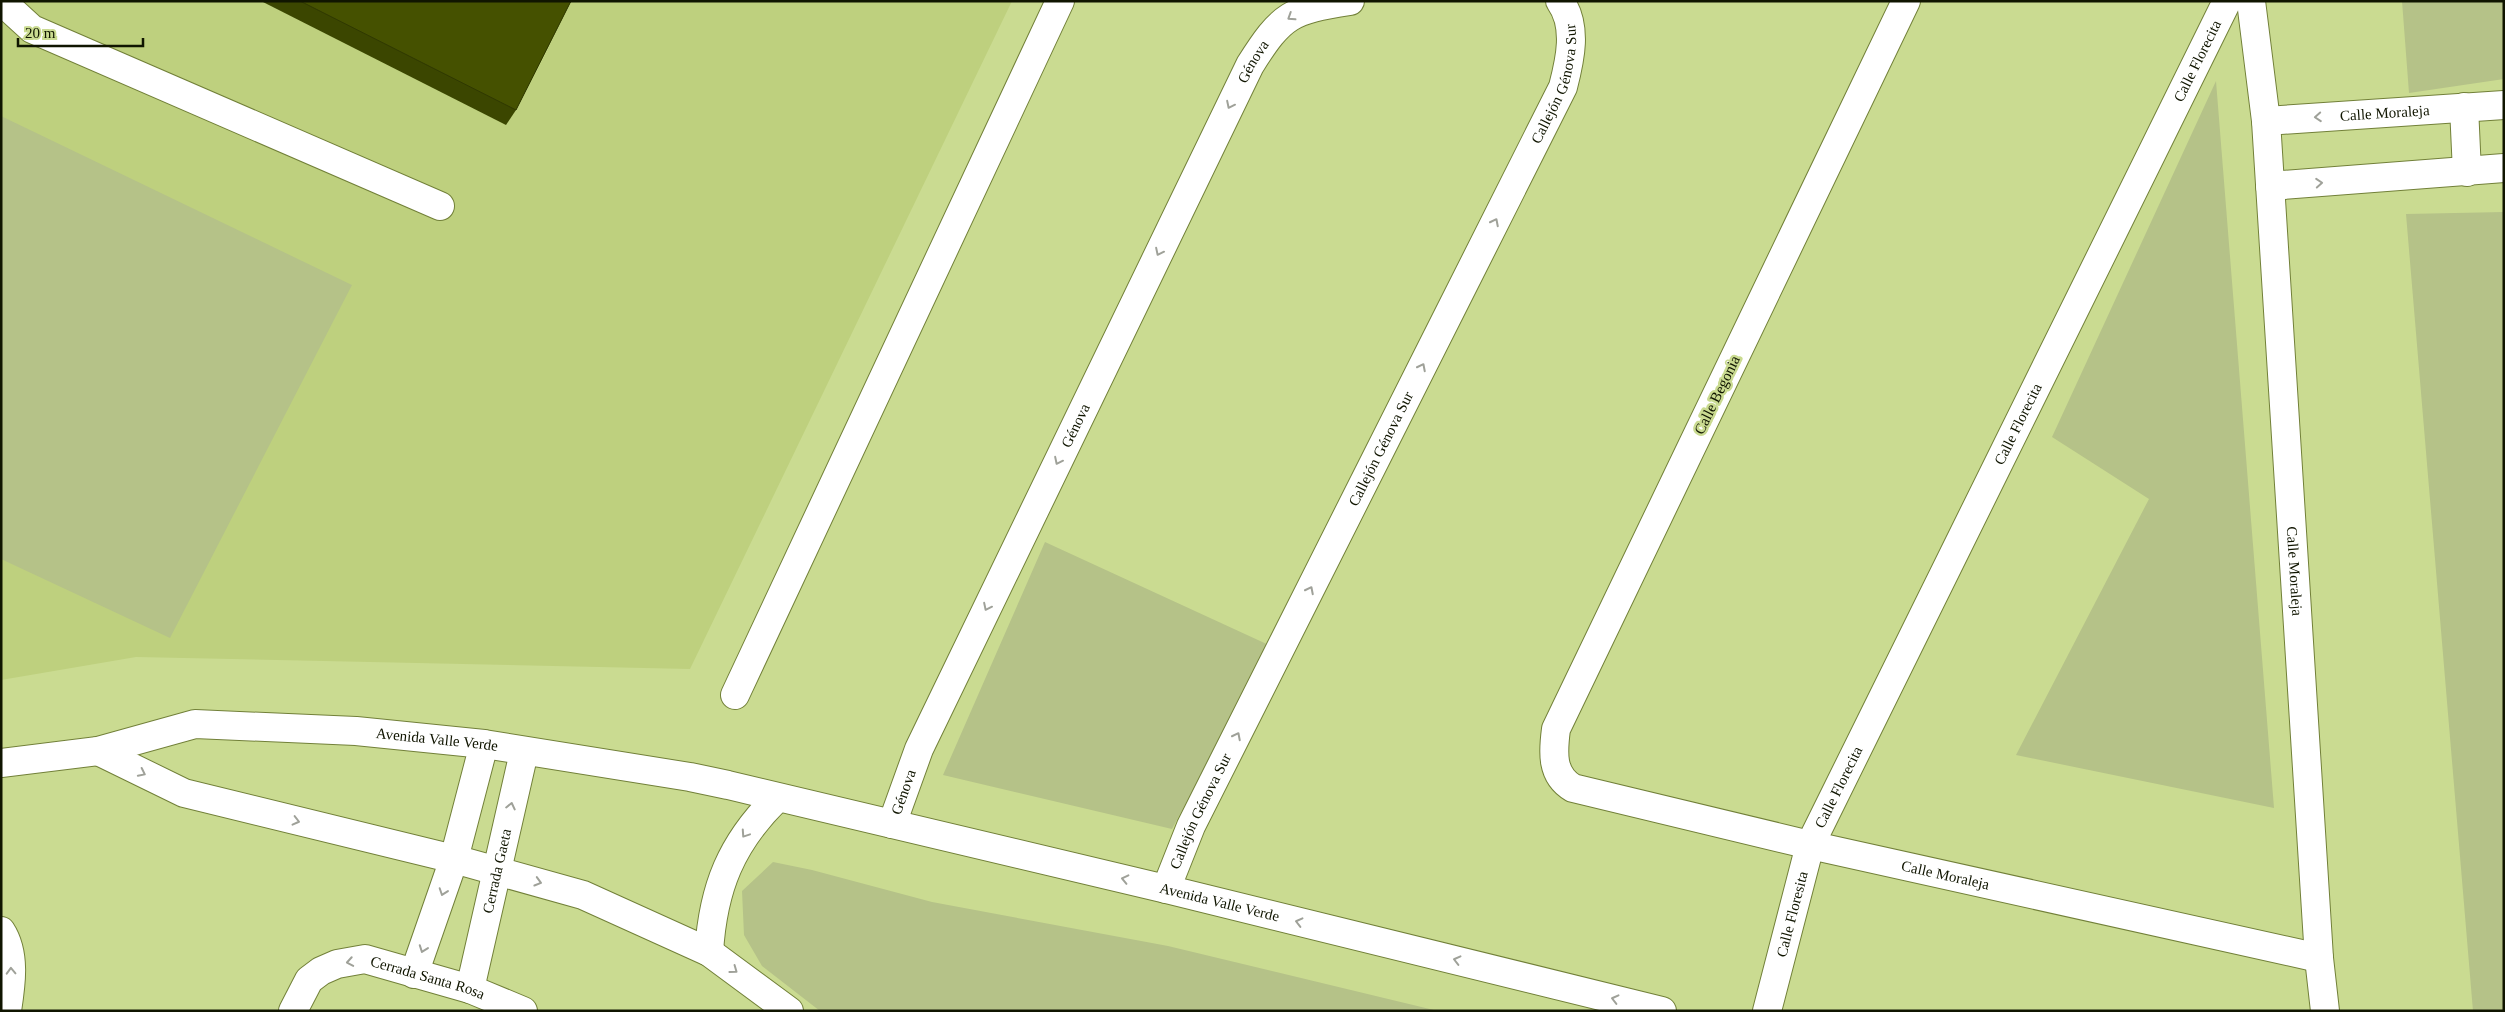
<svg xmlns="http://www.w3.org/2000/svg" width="2505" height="1012" viewBox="0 0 2505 1012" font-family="'Times New Roman',serif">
  <rect width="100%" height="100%" fill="#cadb91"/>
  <path fill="#bed07e" d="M1 1H1012L690 669 136 657 1 680Z"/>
  <path fill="#b5c288" d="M2402 1H2504V79L2409 93Z
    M2216 81 2274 808 2016 755 2149 499 2052 437Z
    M1 116 352 285 170 638 1 559Z
    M2504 212V1011H2473L2406 214Z
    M1045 542 1271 646 1172 829 943 775Z
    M773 862 812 870 932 902 1168 946 1438 1011H820L762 966 744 935 742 891Z"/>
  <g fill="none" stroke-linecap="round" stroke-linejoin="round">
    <defs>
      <g id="minor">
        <path d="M6 1 9 8 32 29 440 206"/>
        <path id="s1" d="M1906 1 1556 729C1553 752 1551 775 1573 788L1810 845 2319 958"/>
        <path id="s2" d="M2251 1 2266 121 2319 958 2325 1011"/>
        <path d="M2464 107 2467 172"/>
        <path id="s3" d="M2266 121 2504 105"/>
        <path d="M2270 186 2504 168"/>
        <path d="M735 695 1060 1"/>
        <path d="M98 751 184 793 454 859 583 895 709 952 789 1011"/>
        <path id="s4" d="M1 763 98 751 195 724 356 731 484 744 690 777 728 785 1166 889 1662 1011"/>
        <path id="s5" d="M892 824 919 749 1250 65C1282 14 1291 10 1350 1"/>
        <path id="s6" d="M1166 889 1191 826 1563 87C1570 60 1578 26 1560 1"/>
        <path d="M1 931C16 954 11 985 7 1011"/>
        <path d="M709 952C713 888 731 843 777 798"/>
        <path d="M414 974 454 859 484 744"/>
        <path id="s7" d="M470 989 524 752"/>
        <path id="s8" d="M293 1011 309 980 321 971 337 964 365 959 470 989 523 1011"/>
        <path id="s9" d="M1767 1011 1810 845 2227 1"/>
      </g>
    </defs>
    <use href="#minor" stroke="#728039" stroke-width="30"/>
    <use href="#minor" stroke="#fff" stroke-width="28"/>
  </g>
  <path fill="#3b4600" d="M261 1H571L516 110 506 125Z"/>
  <path fill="#455100" stroke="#303900" d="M300 1H571L516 110Z"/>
  <defs><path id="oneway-chevron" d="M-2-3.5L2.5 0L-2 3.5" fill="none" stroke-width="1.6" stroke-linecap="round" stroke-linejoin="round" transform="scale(1.25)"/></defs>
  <g stroke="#9fa199">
    <use href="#oneway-chevron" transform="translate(1291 17) rotate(147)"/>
    <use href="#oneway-chevron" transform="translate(1230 105) rotate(116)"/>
    <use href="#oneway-chevron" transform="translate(2318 117) rotate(176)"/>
    <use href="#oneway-chevron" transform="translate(2319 183) rotate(-4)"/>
    <use href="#oneway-chevron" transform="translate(1495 222) rotate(-63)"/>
    <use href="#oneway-chevron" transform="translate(1159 252) rotate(116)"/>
    <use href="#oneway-chevron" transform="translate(1422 367) rotate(-63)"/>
    <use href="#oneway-chevron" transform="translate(1058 461) rotate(116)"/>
    <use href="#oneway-chevron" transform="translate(1310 590) rotate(-63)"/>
    <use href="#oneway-chevron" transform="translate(987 607) rotate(116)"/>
    <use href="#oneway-chevron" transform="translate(1237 736) rotate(-63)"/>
    <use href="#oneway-chevron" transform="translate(142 773) rotate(26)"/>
    <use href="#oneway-chevron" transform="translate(511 806) rotate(-77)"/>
    <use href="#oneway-chevron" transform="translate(296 821) rotate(14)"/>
    <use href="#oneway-chevron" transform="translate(745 834) rotate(124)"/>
    <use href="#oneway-chevron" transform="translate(1125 879) rotate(-167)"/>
    <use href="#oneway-chevron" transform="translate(538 882) rotate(16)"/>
    <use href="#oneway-chevron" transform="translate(443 892) rotate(109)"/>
    <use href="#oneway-chevron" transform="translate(1299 922) rotate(-166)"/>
    <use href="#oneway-chevron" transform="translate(423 949) rotate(110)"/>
    <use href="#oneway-chevron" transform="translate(1457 960) rotate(-166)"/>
    <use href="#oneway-chevron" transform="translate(350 962) rotate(170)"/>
    <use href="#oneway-chevron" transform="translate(734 970) rotate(36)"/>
    <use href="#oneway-chevron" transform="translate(11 971) rotate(-92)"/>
    <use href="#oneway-chevron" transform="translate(1615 999) rotate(-166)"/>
  </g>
  <g text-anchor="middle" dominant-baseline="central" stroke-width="5" stroke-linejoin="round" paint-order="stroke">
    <g font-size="15" fill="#101500" stroke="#cadb91">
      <text stroke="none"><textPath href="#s9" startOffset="1046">Calle Florecita</textPath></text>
      <text stroke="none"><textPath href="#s5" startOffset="844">Génova</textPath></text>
      <text stroke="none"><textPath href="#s6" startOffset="896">Callejón Génova Sur</textPath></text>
      <text stroke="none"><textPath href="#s3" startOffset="119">Calle Moraleja</textPath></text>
      <text transform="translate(1717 395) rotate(-64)">Calle Begonia</text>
      <text stroke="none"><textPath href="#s9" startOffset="641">Calle Florecita</textPath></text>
      <text stroke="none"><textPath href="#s5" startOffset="439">Génova</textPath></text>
      <text stroke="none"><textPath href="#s6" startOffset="490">Callejón Génova Sur</textPath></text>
      <text stroke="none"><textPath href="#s2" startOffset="572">Calle Moraleja</textPath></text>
      <text stroke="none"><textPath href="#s4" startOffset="441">Avenida Valle Verde</textPath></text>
      <text stroke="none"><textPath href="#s9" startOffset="236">Calle Florecita</textPath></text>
      <text stroke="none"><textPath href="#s5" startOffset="34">Génova</textPath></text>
      <text stroke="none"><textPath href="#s6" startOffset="85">Callejón Génova Sur</textPath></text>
      <text stroke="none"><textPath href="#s7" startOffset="121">Cerrada Gaeta</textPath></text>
      <text stroke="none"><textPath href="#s1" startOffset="1256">Calle Moraleja</textPath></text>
      <text stroke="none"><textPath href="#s4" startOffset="1241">Avenida Valle Verde</textPath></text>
      <text stroke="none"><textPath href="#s9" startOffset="100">Calle Floresita</textPath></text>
      <text stroke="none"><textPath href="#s8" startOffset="161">Cerrada Santa Rosa</textPath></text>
    </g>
  </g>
  <rect width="2505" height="1012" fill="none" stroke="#101500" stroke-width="5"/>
  <path d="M18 38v8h125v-8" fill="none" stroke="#101500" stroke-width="2.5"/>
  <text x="25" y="38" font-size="15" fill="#101500" stroke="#cadb91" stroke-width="4" paint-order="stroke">20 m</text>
</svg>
